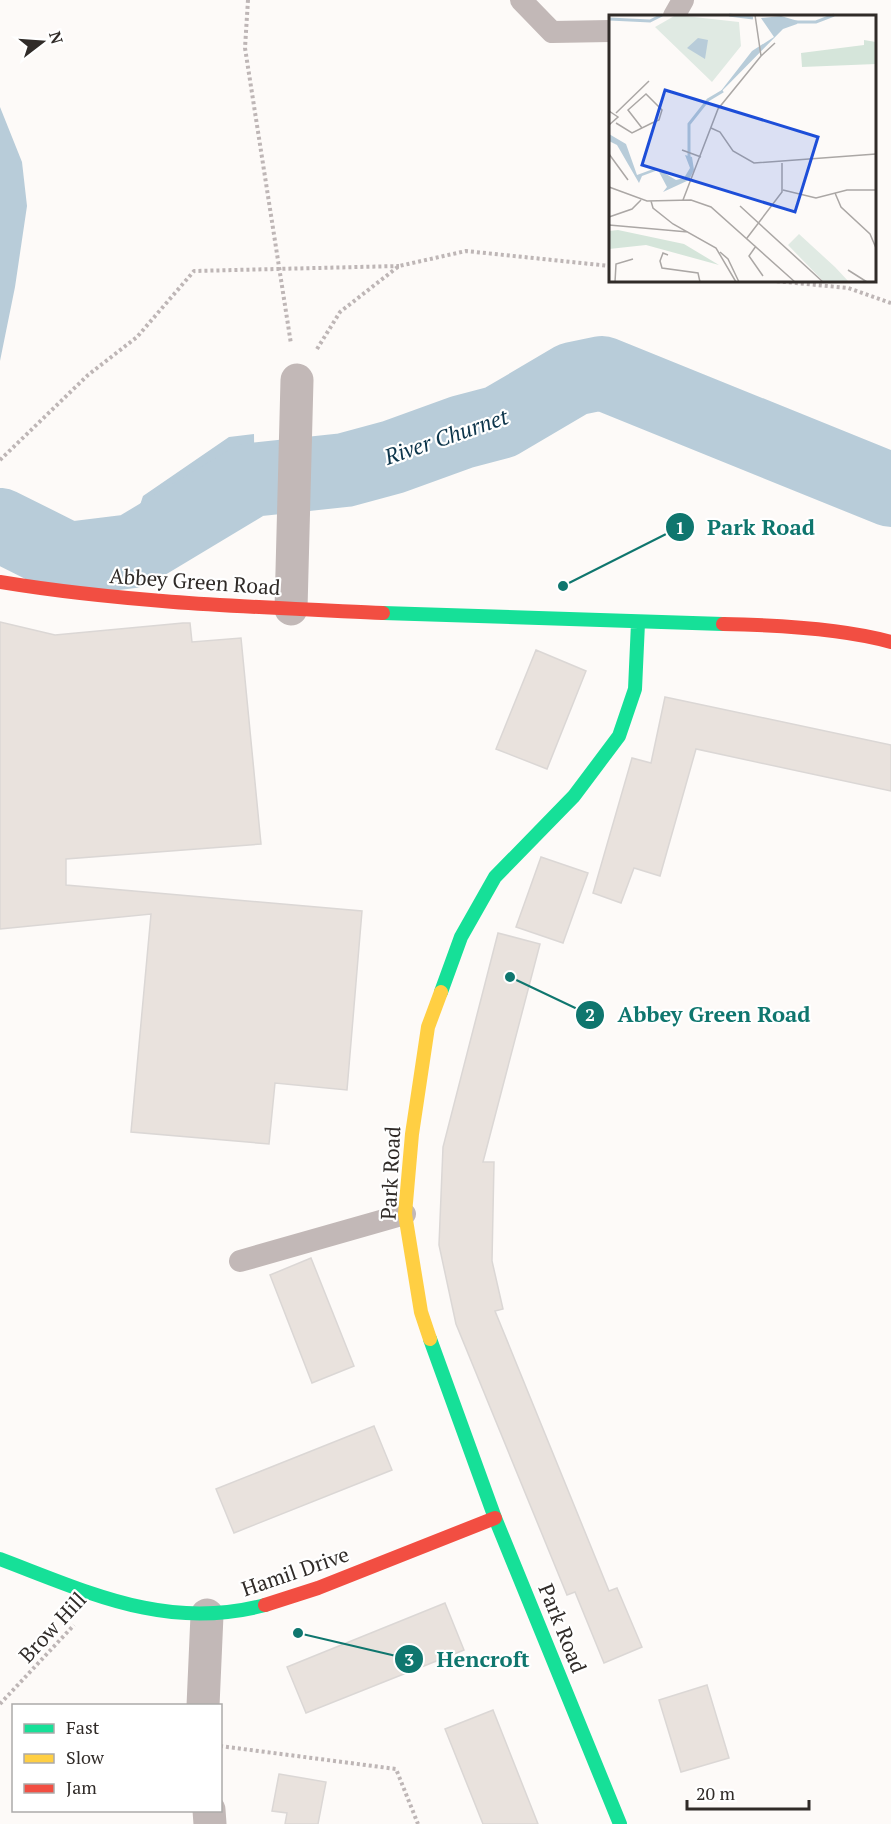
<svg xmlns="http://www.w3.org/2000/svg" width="891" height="1824" viewBox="0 0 891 1824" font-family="'PT Serif',serif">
  <rect width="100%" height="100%" fill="#fdfaf8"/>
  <path fill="#b8ccd9" d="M0 107 22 162 27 206 15 287 0 361Z
    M254 434 255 514 121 578 43 574 0 556V495L27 516 56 527 132 529 143 496 229 437Z"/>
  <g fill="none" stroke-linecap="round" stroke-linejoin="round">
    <path stroke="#b8ccd9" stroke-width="74" d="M0 525 68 559 133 551 251 480 345 470 393 457 462 432 500 422 573 379 602 373 891 490"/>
  </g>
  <path fill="#e9e2dd" stroke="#dbd7d5" stroke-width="1.5" d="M0 622 55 635 183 623H190L192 642 241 638 261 844 66 859V885L362 911 347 1090 275 1083 269 1144 131 1132 151 914 0 929Z
    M536 650 586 671 547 769 496 749Z
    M665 697 891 745V791L696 749 660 876 634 868 621 903 593 893 632 758 651 763Z
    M541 857 588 873 563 943 516 927Z
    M498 933 540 944 483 1162H494L492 1261 503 1309 495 1311 609 1591 617 1588 642 1647 604 1663 575 1592 567 1595 456 1324 439 1245 443 1147Z
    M311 1258 354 1366 312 1383 270 1275Z
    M374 1426 392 1470 234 1533 216 1489Z
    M445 1603 464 1650 306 1713 287 1667Z
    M707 1685 729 1758 681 1772 659 1700Z
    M493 1710 538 1824H483L445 1729Z
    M279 1774 326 1782 318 1824H285L287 1813 272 1811Z"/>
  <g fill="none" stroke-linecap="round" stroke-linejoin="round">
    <path stroke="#beb6b6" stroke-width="4" stroke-dasharray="3 3" stroke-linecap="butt" d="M248 0 245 48 291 344
      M765 280 848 288 891 303
      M317 349 340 312 399 266 466 251 610 266
      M0 460 88 375 137 337 194 271 399 266
      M0 1704 74 1625
      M220 1746 396 1769 418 1824"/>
    <path stroke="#c2b8b7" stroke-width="22" d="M521 0 552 32 610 31
      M674 16 683 0
      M240 1261 405 1214"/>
    <path stroke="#c2b8b7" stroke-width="33" d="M291 609 297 380
      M203 1706 207 1615
      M209 1810 210 1824"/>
    <path stroke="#16e098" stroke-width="14" d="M383 613 723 624
      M441 992 461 937 495 877 574 796 619 736 635 689 638 623
      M430 1339 495 1518 620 1824
      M0 1559C90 1593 167 1631 265 1605"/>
    <path stroke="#ffcf43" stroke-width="14" d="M430 1339 421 1312 405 1214 412 1134 428 1027 441 992"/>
    <path stroke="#f24e42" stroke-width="14" d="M0 582C127 603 255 607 383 613
      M723 624C775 625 841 628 891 642
      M265 1605 318 1588 495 1518"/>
  </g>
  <g text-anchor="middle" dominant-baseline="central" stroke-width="4.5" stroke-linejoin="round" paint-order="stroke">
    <g font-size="21" fill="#302b28" stroke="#fff">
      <text transform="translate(195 581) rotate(4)">Abbey Green Road</text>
      <text transform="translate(390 1173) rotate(-87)">Park Road</text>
      <text transform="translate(295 1571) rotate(-19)">Hamil Drive</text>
      <text transform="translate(52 1627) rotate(-47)">Brow Hill</text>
      <text transform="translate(563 1628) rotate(68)">Park Road</text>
    </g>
    <g font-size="22" font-style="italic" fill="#0d354b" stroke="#fff">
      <text transform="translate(446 436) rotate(-19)">River Churnet</text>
    </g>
  </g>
  <g transform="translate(609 15)">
    <rect width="267" height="267" fill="#fdfaf8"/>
    <path d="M67 0 130 7 132 31 103 67 46 12ZM190 219 226 252 240 267H215L179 230Z" fill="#e0eae3"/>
    <path d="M255 25 267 27V49L193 52 192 38 255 30ZM9 215 75 229 110 250 37 230 0 234V216Z" fill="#d5e5da"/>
    <path d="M172 1 189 6 188 9 174 14 108 81 143 36 165 22 152 3ZM89 23 99 25 96 44 78 33ZM0 119 17 129 28 160 47 153 67 165 75 163 81 153 76 140 83 142 85 155 80 165 54 177 58 172 49 155 33 161 30 168 8 130 0 126Z" fill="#b8ccd9"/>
    <path fill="none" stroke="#b8ccd9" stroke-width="3" d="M120 0 144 3M0 4 41 6 53 0M181 7H207L225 0M80 143V109L99 85 114 76"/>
    <path fill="none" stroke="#aba7a5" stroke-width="1.5" d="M152 41 166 28M0 96 9 102 0 110M7 98 40 66M7 108 23 118 43 108 50 105 53 95 37 79 19 95 33 113M102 113 111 117 124 136 145 148 267 139M73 135 92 142M0 139 19 165M0 172 38 186 82 185 102 192 186 267M174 175 207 183 238 175H267M226 178 232 192 261 219 267 233M74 185 109 94 152 41 146 0M42 186 44 193 64 209 107 233 127 267M131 191 214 267M0 202 23 194 32 185M0 210 79 217M138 223 173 177V148M147 231 140 241 154 261M111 237 119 244 130 267M59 240 54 238 51 246 53 253 89 258 91 267M239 255 258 267M6 267 7 249 24 244"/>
    <path fill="#1d4ed8" fill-opacity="0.15" stroke="#1d4ed8" stroke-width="3" d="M56 75 209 122 186 197 33 150Z"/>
    <rect width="267" height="267" fill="none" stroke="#302b28" stroke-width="3"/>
  </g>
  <path fill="none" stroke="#0f766e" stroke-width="2" d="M563 586L680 527M510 977L590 1015M298 1633L409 1659"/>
  <g fill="#0f766e" stroke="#fff" stroke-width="2">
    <circle cx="563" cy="586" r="6"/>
    <circle cx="510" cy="977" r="6"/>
    <circle cx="298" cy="1633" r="6"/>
    <circle cx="680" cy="527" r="15"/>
    <circle cx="590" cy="1015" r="15"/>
    <circle cx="409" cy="1659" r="15"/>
  </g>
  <g font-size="18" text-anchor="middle" font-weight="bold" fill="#fff">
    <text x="680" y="534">1</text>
    <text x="590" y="1021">2</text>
    <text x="409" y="1666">3</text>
  </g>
  <g font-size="22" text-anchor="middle" font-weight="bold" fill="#0f766e" stroke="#fff" stroke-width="4.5" stroke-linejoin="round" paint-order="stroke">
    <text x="761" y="535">Park Road</text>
    <text x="714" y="1022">Abbey Green Road</text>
    <text x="483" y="1667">Hencroft</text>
  </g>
  <rect x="12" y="1704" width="210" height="108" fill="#ffffff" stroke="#acaaa9" stroke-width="1.5"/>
  <rect x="24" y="1724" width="30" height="9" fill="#16e098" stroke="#acaaa9" stroke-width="1.5"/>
  <text x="66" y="1734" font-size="18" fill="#302b28">Fast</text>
  <rect x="24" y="1754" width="30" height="9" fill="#ffcf43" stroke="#acaaa9" stroke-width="1.5"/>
  <text x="66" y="1764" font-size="18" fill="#302b28">Slow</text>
  <rect x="24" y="1784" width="30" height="9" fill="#f24e42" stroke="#acaaa9" stroke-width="1.5"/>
  <text x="66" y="1794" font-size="18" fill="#302b28">Jam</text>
  <g transform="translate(42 42) rotate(73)" stroke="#ffffff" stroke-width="4.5" paint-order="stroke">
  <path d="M0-4.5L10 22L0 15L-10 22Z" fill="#302b28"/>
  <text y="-9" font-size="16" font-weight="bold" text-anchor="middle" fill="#302b28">N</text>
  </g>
  <path d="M687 1800v9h122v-9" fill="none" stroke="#302b28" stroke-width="3"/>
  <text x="696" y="1800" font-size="18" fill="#302b28" stroke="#ffffff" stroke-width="4.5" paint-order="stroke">20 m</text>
</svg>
